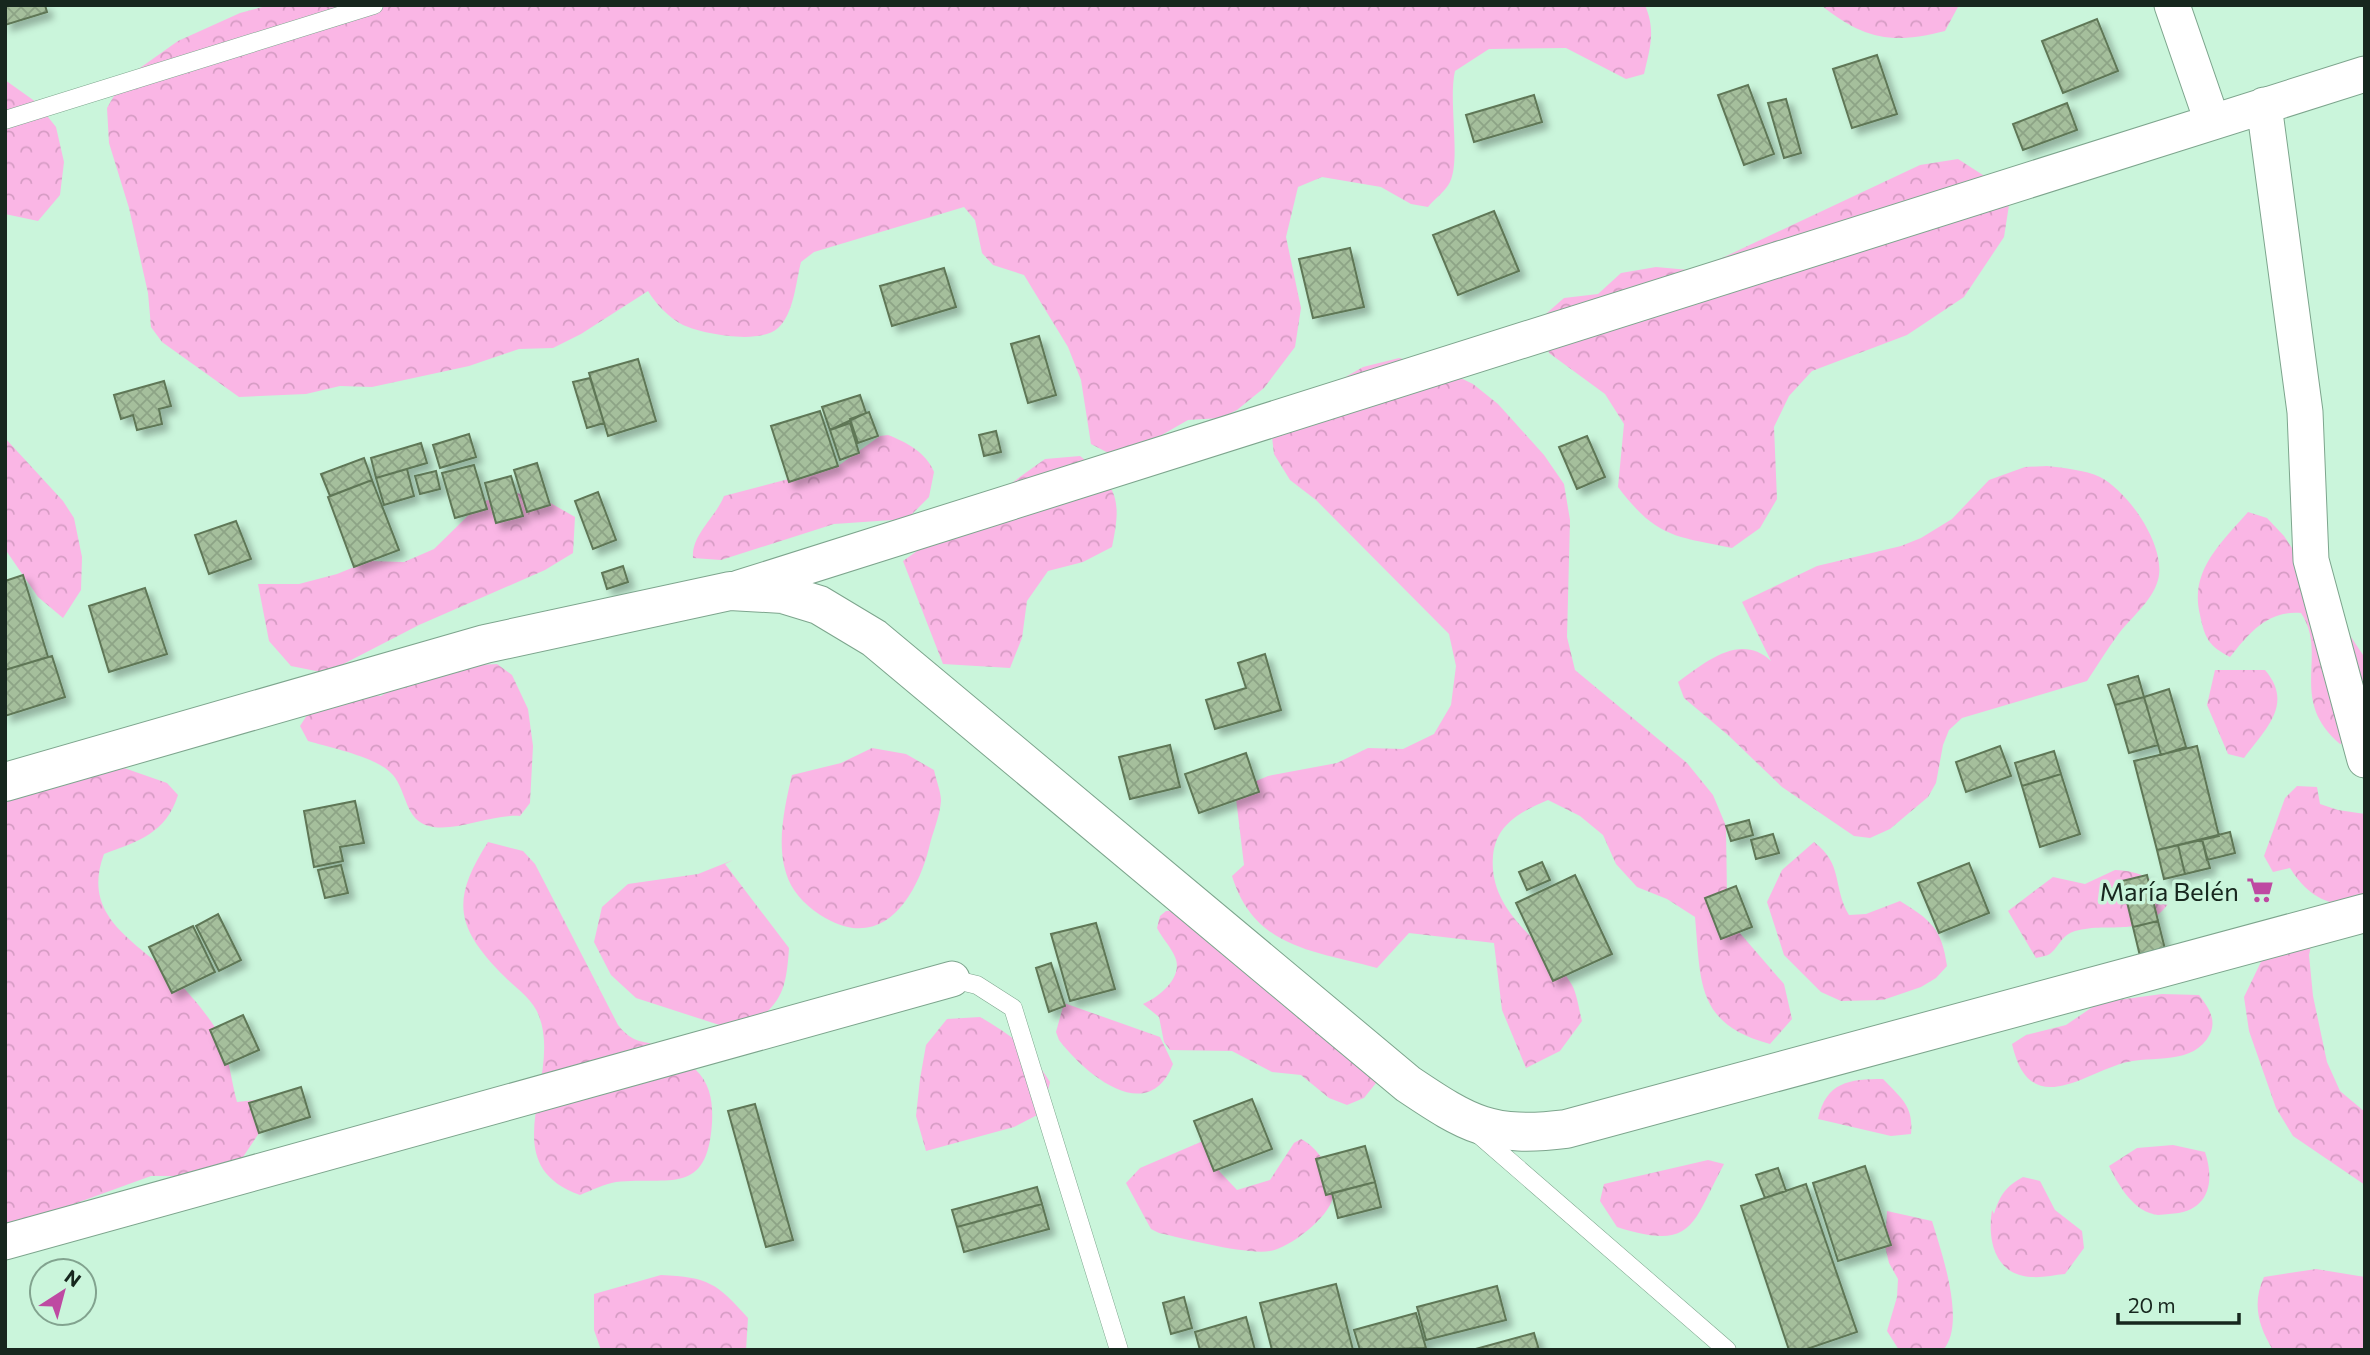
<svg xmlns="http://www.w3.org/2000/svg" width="2370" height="1355" viewBox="0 0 2370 1355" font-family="Commissioner,sans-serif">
  <defs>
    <pattern id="forest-crowns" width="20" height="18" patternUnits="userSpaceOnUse" patternTransform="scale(1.75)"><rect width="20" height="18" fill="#fab6e5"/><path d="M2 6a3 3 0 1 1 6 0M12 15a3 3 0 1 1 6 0" fill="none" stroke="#d69cc4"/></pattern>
    <pattern id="building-cross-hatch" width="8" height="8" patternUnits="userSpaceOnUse" patternTransform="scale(1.75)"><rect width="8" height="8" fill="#a5bf9c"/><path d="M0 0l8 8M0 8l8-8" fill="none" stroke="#8da486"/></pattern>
    <filter id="shadow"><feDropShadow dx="6" dy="6" stdDeviation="3.5" flood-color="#0004"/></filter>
  </defs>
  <rect width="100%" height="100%" fill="#caf5db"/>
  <path fill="url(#forest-crowns)" d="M270 5H1645C1656 31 1650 48 1644 74L1626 79 1566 48 1489 49 1455 71C1448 101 1461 159 1450 182 1446 191 1434 199 1428 207L1411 204 1381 187 1322 177 1298 187 1286 237 1301 308 1295 347 1264 388 1237 410 1221 418 1188 420 1120 459 1091 444 1081 380 1068 347 1024 275 993 265 982 253 975 220 964 207 814 252 801 262C796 281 794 314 778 328 760 345 703 334 683 325 669 318 656 304 648 291L581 334 553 348 519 349 469 366 372 387 340 386 306 394 239 397 162 342 151 327 148 293 129 208 109 143 107 108 123 80 178 41 240 13Z
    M1821 5H1959L1945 31C1892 45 1863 39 1821 5Z
    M5 80 36 102 56 127 64 162 60 195 38 221 5 214Z
    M1958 159 1986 177 2009 205 2004 237 1964 297 1907 335 1812 371 1789 396 1774 427 1777 499 1760 528 1732 548C1673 536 1656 537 1618 487L1624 424 1605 394 1549 353 1539 320 1564 298 1598 294 1621 273 1656 267 1689 270 1722 258 1920 165Z
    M1399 358 1438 367 1473 384 1498 404 1544 455 1564 484 1570 520 1567 637 1575 670 1687 763 1713 795 1726 826 1727 897 1739 932 1784 984 1792 1019 1770 1044C1696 1024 1701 983 1695 917L1667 899 1637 887 1616 864 1603 835 1580 816 1548 800C1520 812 1496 824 1493 856 1488 915 1546 941 1572 985 1577 994 1579 1010 1582 1021L1560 1051 1526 1068 1502 1010 1494 943 1409 933 1377 968C1314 951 1254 948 1232 876L1244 865 1235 790 1268 776 1337 763 1368 748 1403 749 1434 734 1451 705 1456 666 1449 634 1316 500 1290 480 1274 454 1270 420 1363 367Z
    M888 435C906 442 927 453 934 472L929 497 907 519 834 524 721 560 693 558C691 535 716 517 724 496L838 466 880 436Z
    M5 438 63 501 74 518 82 557 81 590 63 618 38 597 5 549Z
    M1080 456C1118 487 1122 499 1112 547L1083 562 1048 571 1027 601 1022 638 1010 668 943 664 903 561 1045 459Z
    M2047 466C2064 468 2085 470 2100 477 2129 492 2167 547 2158 580 2152 602 2130 618 2117 636 2106 651 2097 666 2087 681L1962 718 1949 730 1943 745 1936 783 1928 797 1890 829 1870 838 1854 836 1782 787 1729 736 1684 698 1678 682C1705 662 1741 632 1771 661L1742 602 1817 566 1901 546 1921 538 1952 519 1989 480 2025 467Z
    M513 492 547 501 575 517 573 553 545 570 419 625 326 673 291 666 269 641 258 584H299L337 574 369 561 404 562 434 549 482 502Z
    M2248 512 2267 518 2284 536 2365 658V730L2355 739 2340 744C2287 699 2329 655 2301 613 2268 610 2249 633 2230 657 2209 646 2205 639 2200 615 2189 571 2221 543 2248 512Z
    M497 664 512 675 528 709 533 746 530 803 520 816C492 814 454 833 429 826 405 820 407 792 393 775 378 757 331 748 308 741L300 726 309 712 337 689 381 696C422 669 449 666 497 664Z
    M2215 670H2265C2294 704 2266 728 2244 758L2228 754 2207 705Z
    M872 748 906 754 934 770C936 780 941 792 941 801 940 816 932 834 929 848 917 895 885 948 831 921 816 914 799 900 791 885 774 852 784 809 792 775L841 763Z
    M107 762 167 783 178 795C166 833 139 841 104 854 80 918 137 941 175 979 189 993 209 1016 219 1034 229 1054 231 1081 237 1102L255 1100 260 1115 259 1133 239 1163 207 1176H151L5 1229V781Z
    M2297 786 2317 787 2320 804 2338 810 2365 814V908C2330 905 2310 900 2290 868L2273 872 2264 856 2285 798Z
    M488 842 523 851 535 864 618 1025C634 1045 643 1040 665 1047 675 1051 687 1062 695 1069 711 1084 713 1103 712 1123 707 1197 670 1176 616 1182 604 1184 592 1190 580 1195 491 1163 563 1079 539 1016 533 999 517 989 505 977 456 928 450 901 488 842Z
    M1814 842C1844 865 1832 886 1849 915L1866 914 1900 901C1931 920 1942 929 1947 966L1936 978 1921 987 1883 1000 1841 1001 1821 992 1784 955 1767 902 1782 870Z
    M733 860 725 864 789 948C786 995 780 1005 741 1032L636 998 611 975 594 942 602 907 628 884 698 874Z
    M2115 870C2140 871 2158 879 2170 901 2144 940 2112 921 2075 931 2062 935 2060 945 2051 953 2048 956 2040 957 2036 958L2008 911 2053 877 2085 884Z
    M1185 910 1380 1078 1364 1098 1347 1105 1329 1098 1301 1075 1272 1072 1232 1051 1170 1050 1164 1042 1159 1017 1143 1004C1159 997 1184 977 1175 957 1171 947 1162 938 1157 928L1160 916 1166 911Z
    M2316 923 2309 955 2313 996 2327 1062 2340 1091 2365 1112V1185L2293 1136 2276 1108 2249 1031 2244 997 2273 937Z
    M2162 994 2199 995C2208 1007 2217 1019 2210 1034 2194 1066 2152 1055 2123 1063 2080 1076 2029 1119 2012 1044L2026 1035 2066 1025 2094 1006 2110 1001Z
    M1064 1003 1160 1037 1173 1064C1148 1128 1084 1073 1059 1040L1056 1032Z
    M980 1017C1013 1036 1030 1049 1050 1082L1043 1112 1014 1127 926 1151 916 1116 920 1079 926 1045 947 1019Z
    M1883 1079C1901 1098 1914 1106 1911 1134L1891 1136 1818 1119C1826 1082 1849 1079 1883 1079Z
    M1301 1139C1319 1148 1337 1176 1333 1197 1329 1218 1289 1248 1270 1251 1246 1255 1186 1239 1159 1233L1151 1229 1126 1183 1140 1168 1203 1141 1220 1172 1237 1190 1270 1180 1294 1143Z
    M2173 1145 2205 1152C2216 1185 2207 1213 2169 1214 2165 1214 2157 1216 2153 1214 2132 1209 2118 1184 2109 1166L2137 1148Z
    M1708 1160 1724 1164C1692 1223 1695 1252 1617 1227L1600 1201 1604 1184Z
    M2023 1177 2040 1181 2055 1210 2082 1231 2084 1248 2065 1274C2054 1275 2042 1278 2031 1277 1995 1275 1987 1240 1992 1210L1994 1214C2000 1195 2006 1186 2023 1177Z
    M1887 1211 1932 1221C1941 1251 1967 1324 1943 1350H1899L1887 1331 1897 1297 1898 1279 1889 1263 1885 1246Z
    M2316 1269 2365 1277V1350H2273C2258 1326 2252 1303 2264 1277Z
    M661 1275C708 1277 717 1283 748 1318L746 1350H601L594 1330V1294Z"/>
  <path fill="url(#building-cross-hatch)" stroke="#5f7757" stroke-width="2" filter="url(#shadow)" d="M5 5H45L47 12 5 25Z
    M2097 19 2118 71 2063 93 2042 41Z
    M1877 55 1897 114 1852 128 1833 69Z
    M1748 85 1774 154 1744 165 1718 95Z
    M1534 95 1542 122 1474 142 1466 115Z
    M1786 99 1801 153 1784 158 1768 103Z
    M2067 103 2077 130 2023 150 2013 124Z
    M1494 211 1519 271 1458 295 1433 235Z
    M1350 248 1364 307 1313 318 1299 259Z
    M944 268 956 307 892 326 880 286Z
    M1039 336 1056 395 1028 403 1011 344Z
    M638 359 656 421 608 436 589 373Z
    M590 378 604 423 587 428 573 382Z
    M164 381 171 406 159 409 162 424 137 430 133 415 121 419 114 395Z
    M860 395 866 413 830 430 822 407Z
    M820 411 838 466 789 482 771 426Z
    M869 412 878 436 858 443 850 419Z
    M850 423 859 453 840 460 830 430Z
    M996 431 1001 452 984 456 979 435Z
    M469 434 476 457 440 468 433 445Z
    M1587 436 1605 477 1577 489 1559 447Z
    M421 443 427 463 376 478 371 458Z
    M364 458 372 480 330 496 321 474Z
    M537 463 550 505 527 512 514 470Z
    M474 465 487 509 455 518 442 473Z
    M407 469 414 496 384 505 376 478Z
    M436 471 440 489 420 494 415 476Z
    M511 476 523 516 496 523 485 483Z
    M372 480 399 550 354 567 328 497Z
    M598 492 616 540 593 549 575 501Z
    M236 521 251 559 209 574 195 535Z
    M623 566 628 582 607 589 602 573Z
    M23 575 48 657 5 670V581Z
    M145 588 167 654 109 672 89 606Z
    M1265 654 1281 710 1215 729 1206 700 1246 688 1238 663Z
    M52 656 65 697 5 716V670Z
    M2138 676 2144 697 2115 705 2108 685Z
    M2169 689 2186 747 2161 755 2144 697Z
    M2144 697 2158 745 2129 753 2115 705Z
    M1170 745 1180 787 1130 799 1119 757Z
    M2000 746 2011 776 1966 792 1956 762Z
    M2197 746 2219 836 2157 850 2134 761Z
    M2054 751 2061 774 2022 786 2015 763Z
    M1246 753 1259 792 1199 813 1185 774Z
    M2061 774 2080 834 2040 847 2022 786Z
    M355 801 364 843 340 847 343 861 314 867 304 811Z
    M1749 820 1753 835 1731 841 1726 826Z
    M2230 832 2235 853 2207 860 2202 839Z
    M1773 834 1779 853 1756 859 1751 840Z
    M2202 839 2210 868 2185 874 2178 845Z
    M2178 845 2185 874 2164 879 2157 850Z
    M1542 862 1550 880 1527 890 1519 872Z
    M1969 863 1989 913 1939 933 1918 883Z
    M341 865 348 893 325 898 318 870Z
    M1575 875 1612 954 1553 981 1516 903Z
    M2147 875 2158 921 2133 927 2122 881Z
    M1736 886 1752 927 1721 939 1705 898Z
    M218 914 241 960 219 971 196 926Z
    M2158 921 2165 949 2140 956 2133 927Z
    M1096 923 1115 989 1070 1001 1051 934Z
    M193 926 215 972 172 993 149 947Z
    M1051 963 1065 1006 1049 1012 1036 968Z
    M243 1015 259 1050 225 1065 210 1030Z
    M301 1087 310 1117 259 1133 249 1103Z
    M1252 1099 1272 1149 1214 1171 1194 1121Z
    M755 1104 793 1240 766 1247 728 1111Z
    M1365 1146 1375 1182 1326 1195 1316 1159Z
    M1865 1166 1891 1245 1838 1261 1813 1183Z
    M1778 1168 1786 1191 1765 1198 1756 1175Z
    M1375 1182 1381 1207 1338 1218 1332 1193Z
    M1806 1184 1857 1332 1804 1350H1789L1741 1206Z
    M1037 1187 1042 1204 957 1227 952 1210Z
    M1042 1204 1049 1229 964 1252 957 1227Z
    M1336 1284 1353 1350H1272L1260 1303Z
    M1497 1286 1506 1320 1426 1340 1417 1307Z
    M1184 1297 1192 1328 1171 1334 1163 1303Z
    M1416 1313 1426 1348 1360 1350 1354 1330Z
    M1246 1317 1255 1350H1200L1195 1332Z
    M1534 1333 1539 1350H1472Z"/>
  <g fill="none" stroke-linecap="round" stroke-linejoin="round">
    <defs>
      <path id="service" d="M5 120 374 5
        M952 979 977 985 1013 1008 1119 1350
        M1477 1133 1727 1350"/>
      <path id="minor" d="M2172 5 2212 121
        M2264 105 2305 412 2311 560 2365 760
        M739 588 2365 74
        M5 1242 952 979"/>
      <path id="tertiary" d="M5 782 485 644 730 591 783 594 819 605 874 638 1408 1084C1469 1125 1491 1138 1566 1129L2365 913"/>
    </defs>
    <use href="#service" stroke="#7da58d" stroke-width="19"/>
    <use href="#minor" stroke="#7da58d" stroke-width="37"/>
    <use href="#tertiary" stroke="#7da58d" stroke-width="40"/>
    <use href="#service" stroke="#fff" stroke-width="18"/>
    <use href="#minor" stroke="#fff" stroke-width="35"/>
    <use href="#tertiary" stroke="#fff" stroke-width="38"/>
  </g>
  <defs>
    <symbol id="supermarket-bare" viewBox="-9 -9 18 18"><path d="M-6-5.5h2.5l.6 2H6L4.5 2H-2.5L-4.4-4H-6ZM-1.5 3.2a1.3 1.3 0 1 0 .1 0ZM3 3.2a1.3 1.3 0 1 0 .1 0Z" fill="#be4aa2" stroke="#caf5db" stroke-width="2.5" paint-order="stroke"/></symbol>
  </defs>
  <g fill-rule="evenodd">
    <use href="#supermarket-bare" x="2241" y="871" width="38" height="38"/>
  </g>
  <g text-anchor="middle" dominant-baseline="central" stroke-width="7" stroke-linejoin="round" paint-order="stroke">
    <g font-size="26" fill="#17271e" stroke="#caf5db" text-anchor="end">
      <text x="2239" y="890">María Belén</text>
    </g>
  </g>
  <rect width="2370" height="1355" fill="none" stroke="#17271e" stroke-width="14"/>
  <g transform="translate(63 1292) rotate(36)"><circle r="33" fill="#caf5db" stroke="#82a38f" stroke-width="2"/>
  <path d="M0-5L12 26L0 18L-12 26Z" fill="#be4aa2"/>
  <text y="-10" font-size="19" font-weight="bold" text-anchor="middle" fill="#17271e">N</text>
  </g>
  <path d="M2118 1313v10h121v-10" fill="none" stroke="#17271e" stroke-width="3.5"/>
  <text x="2128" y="1313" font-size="21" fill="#17271e" stroke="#caf5db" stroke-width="5" paint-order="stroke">20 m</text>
</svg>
